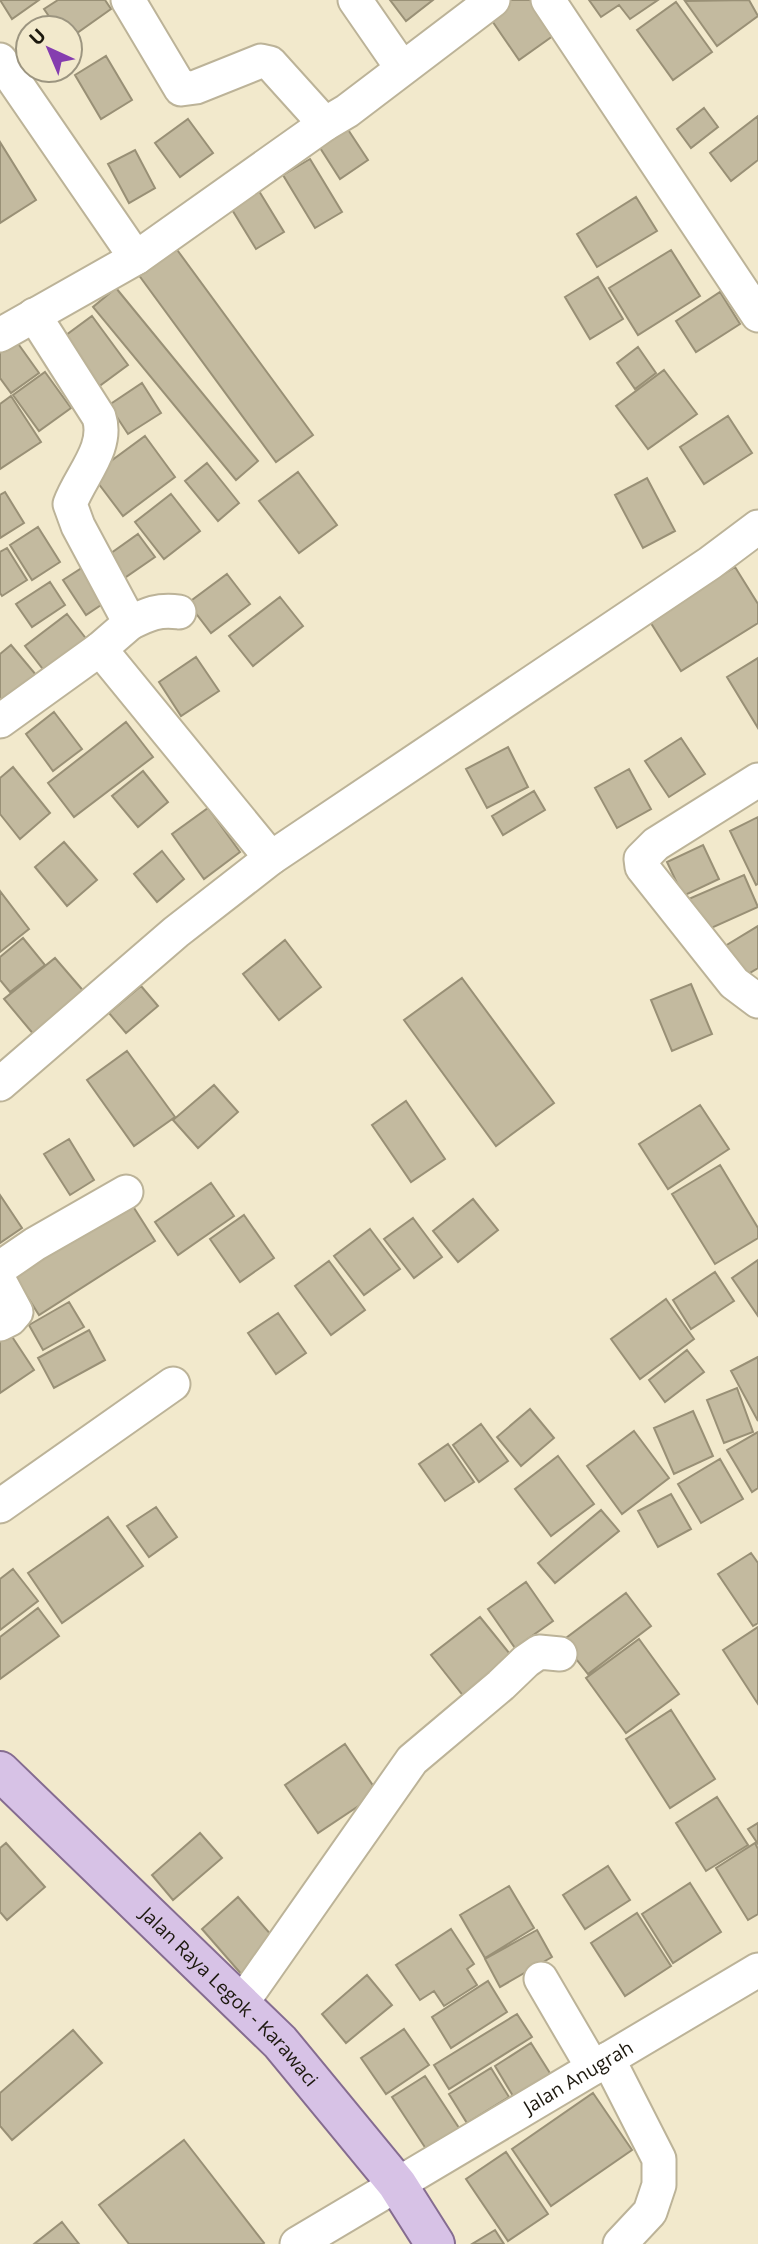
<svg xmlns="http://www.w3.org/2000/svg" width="758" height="2244" viewBox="0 0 758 2244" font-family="'Open Sans',sans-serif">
  <rect width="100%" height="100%" fill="#f2e9cc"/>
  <path fill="#c3ba9f" stroke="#999076" stroke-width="2" d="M0 0H39L12 19Z
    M58 0H105L111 9 70 38V28H57L44 9Z
    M390 0H433L406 21Z
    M503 0H535L557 33 519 60 486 12Z
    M589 0H658L630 19 619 5 601 17Z
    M749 0 758 16 717 46 685 1Z
    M676 2 712 52 673 80 637 30Z
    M106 56 132 100 101 119 75 75Z
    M704 108 718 127 691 148 677 129Z
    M758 116V160L731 181 710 153Z
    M188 119 213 153 180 177 155 143Z
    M343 122 368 160 340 179 315 140Z
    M0 142 36 200 0 223Z
    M135 150 155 188 129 203 108 164Z
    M310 159 342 212 315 228 283 175Z
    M259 191 284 232 256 249 231 208Z
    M636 197 657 231 597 267 577 234Z
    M175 247 313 435 276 462 138 274Z
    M671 250 700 296 638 335 609 288Z
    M598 277 623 319 590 339 565 297Z
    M116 288 258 461 236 480 93 307Z
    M720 292 740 324 696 352 676 321Z
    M92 316 128 365 94 390 58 341Z
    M14 338 39 373 11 393 0 378V348Z
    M638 347 656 373 635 389 617 363Z
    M664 370 697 414 648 449 616 406Z
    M45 372 71 408 39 431 13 395Z
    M142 383 161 413 128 434 109 405Z
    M11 396 41 442 0 469V404Z
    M728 416 752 453 704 484 680 447Z
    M145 436 175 477 123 516 92 475Z
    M207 463 239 503 218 521 185 481Z
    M298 472 337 525 299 553 259 501Z
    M647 478 675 531 643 548 615 495Z
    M5 492 24 523 0 538V495Z
    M171 494 200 531 164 559 135 522Z
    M38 527 60 562 32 580 10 545Z
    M138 534 155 557 123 579 107 556Z
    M7 548 27 580 2 596 0 593V552Z
    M88 564 110 599 86 615 63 580Z
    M735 567 758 604V623L681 671 649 620Z
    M227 574 250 604 211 633 188 603Z
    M50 582 65 605 32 627 16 604Z
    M280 597 303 626 253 666 229 636Z
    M67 614 91 645 49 677 25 646Z
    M11 645 42 682 0 714V654Z
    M196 657 219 691 181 716 159 682Z
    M758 658V728L727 677Z
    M54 712 82 749 53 771 26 734Z
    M126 722 153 757 74 817 48 783Z
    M681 738 705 774 669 797 645 761Z
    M508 747 528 787 487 808 466 769Z
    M13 767 50 813 20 839 0 814V778Z
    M629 769 651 809 617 828 595 788Z
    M143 771 168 802 138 827 112 796Z
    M534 791 545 810 503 835 492 816Z
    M208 808 240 852 204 879 172 834Z
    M758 817V884L756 885 730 831Z
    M64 842 97 880 67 906 35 867Z
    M703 845 719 879 683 896 667 862Z
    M162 851 184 879 157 902 134 874Z
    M744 875 758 907 698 934 684 901Z
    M0 891 29 929 0 952Z
    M758 926V968L743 977 725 946Z
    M23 938 45 965 10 992 0 980V957Z
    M285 940 321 987 279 1020 243 974Z
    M55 958 86 994 35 1036 4 999Z
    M462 978 554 1103 496 1146 404 1020Z
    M691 984 712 1034 672 1051 651 1000Z
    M141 986 158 1006 126 1033 109 1013Z
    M127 1051 175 1117 134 1146 87 1080Z
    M214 1085 238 1112 198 1148 173 1120Z
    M406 1101 445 1159 411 1182 372 1125Z
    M700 1105 729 1149 668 1189 639 1144Z
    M69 1139 94 1180 70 1195 44 1154Z
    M720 1165 758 1228V1238L715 1264 672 1194Z
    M211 1183 234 1216 178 1255 155 1222Z
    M0 1195 22 1228 0 1243Z
    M473 1199 498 1230 458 1262 433 1231Z
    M129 1200 155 1241 39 1315 13 1274Z
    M244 1215 274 1258 240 1282 210 1239Z
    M413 1218 442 1257 414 1278 384 1239Z
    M370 1229 400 1269 364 1295 334 1256Z
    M758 1260V1316L732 1278Z
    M329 1261 365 1310 331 1335 295 1286Z
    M715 1272 734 1301 691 1329 673 1300Z
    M666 1299 694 1339 640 1379 611 1339Z
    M69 1302 84 1327 43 1350 29 1325Z
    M278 1313 306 1353 276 1374 248 1333Z
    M5 1326 34 1370 0 1393V1329Z
    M89 1330 105 1360 54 1388 38 1358Z
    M687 1350 704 1372 665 1402 649 1380Z
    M758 1357V1421L731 1371Z
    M737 1388 753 1432 724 1443 707 1400Z
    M530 1409 554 1438 521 1466 497 1437Z
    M693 1411 713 1456 674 1474 654 1428Z
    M481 1424 508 1461 479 1482 453 1445Z
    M634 1431 669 1478 622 1514 587 1466Z
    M758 1432V1488L752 1492 727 1450Z
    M448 1444 474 1482 445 1501 419 1464Z
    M558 1456 594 1504 551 1536 515 1489Z
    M720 1459 743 1499 701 1523 678 1484Z
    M671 1494 691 1529 658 1547 638 1511Z
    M156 1507 177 1537 149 1557 127 1526Z
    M601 1510 619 1531 555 1583 538 1563Z
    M108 1517 143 1566 62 1623 28 1573Z
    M751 1553 758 1563V1623L753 1626 718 1574Z
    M13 1569 38 1601 0 1630V1579Z
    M526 1582 553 1621 515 1648 488 1609Z
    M626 1593 651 1626 588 1674 562 1641Z
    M38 1608 59 1636 0 1679V1637Z
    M480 1617 514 1659 465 1698 431 1655Z
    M758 1627V1704L723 1650Z
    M639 1639 679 1694 626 1733 586 1678Z
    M671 1710 715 1779 670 1808 626 1739Z
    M345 1744 378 1793 318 1833 285 1785Z
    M717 1797 748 1845 706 1871 676 1823Z
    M758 1823V1844L748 1829Z
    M200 1833 222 1858 173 1900 152 1875Z
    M6 1843 45 1887 7 1920 0 1912V1848Z
    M755 1843 758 1849V1914L748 1920 716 1868Z
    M608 1866 630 1900 585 1929 563 1895Z
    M690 1883 721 1932 673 1963 642 1914Z
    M509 1886 534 1928 485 1958 460 1915Z
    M238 1897 279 1944 243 1976 202 1929Z
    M637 1913 671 1966 625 1996 591 1943Z
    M451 1929 474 1964 467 1969 477 1985 444 2006 434 1991 420 2000 396 1965Z
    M537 1930 552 1957 500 1987 485 1959Z
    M367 1975 392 2005 346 2043 322 2014Z
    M488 1981 507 2012 451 2048 432 2017Z
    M517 2014 532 2037 449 2089 434 2065Z
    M404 2029 429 2065 386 2094 361 2058Z
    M73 2030 102 2063 12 2140 0 2126V2093Z
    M531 2043 553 2078 516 2101 495 2066Z
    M491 2068 509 2097 467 2123 449 2094Z
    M425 2076 463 2134 430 2155 392 2097Z
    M593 2093 632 2150 551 2206 512 2149Z
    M184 2140 264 2243 263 2244H129L99 2205Z
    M506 2152 548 2214 508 2241 466 2179Z
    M62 2222 79 2244H34Z
    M495 2230 504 2244H472Z"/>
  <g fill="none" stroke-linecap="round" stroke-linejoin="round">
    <defs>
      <g id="minor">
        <path d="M128 0 181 89 196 87 261 61 270 63 325 124"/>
        <path d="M355 0 402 68"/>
        <path d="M548 0 758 315"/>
        <path d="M0 60 136 258"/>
        <path d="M34 315 99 417C109 448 80 476 70 504L78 526 130 623 100 649"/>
        <path d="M0 335 136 258 325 124 347 111 493 0"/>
        <path d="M130 623C148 614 159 609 179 612"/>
        <path d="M0 721 100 649 271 858"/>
        <path d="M758 780 656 844 641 859 642 867 734 983 758 1001"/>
        <path d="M0 1084 176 932 271 858 710 563 758 527"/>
        <path d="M0 1268 35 1244 126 1192"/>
        <path d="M0 1282 16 1312 10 1319 0 1324"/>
        <path d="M0 1506 173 1384"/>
        <path d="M541 1979 593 2068"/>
        <path d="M241 2004 412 1760 501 1685 526 1661 539 1652 560 1654"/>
        <path d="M608 2059 659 2159V2185L650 2212 620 2244"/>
        <path id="s1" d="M297 2244 758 1970"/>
      </g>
      <g id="major">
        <path id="s2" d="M0 1771 280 2042 397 2184 435 2244"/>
      </g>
    </defs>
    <use href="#minor" stroke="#bcb398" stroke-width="37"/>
    <use href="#major" stroke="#856c90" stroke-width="42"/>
    <use href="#minor" stroke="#fff" stroke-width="33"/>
    <use href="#major" stroke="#d7c2e6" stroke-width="38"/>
  </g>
  <g text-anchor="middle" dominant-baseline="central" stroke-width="6" stroke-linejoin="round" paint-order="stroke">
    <g font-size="19" fill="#1c180e" stroke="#f2e9cc">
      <text stroke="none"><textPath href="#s2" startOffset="322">Jalan Raya Legok - Karawaci</textPath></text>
      <text stroke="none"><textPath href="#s1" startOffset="327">Jalan Anugrah</textPath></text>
    </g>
  </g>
  <g transform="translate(49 49) rotate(316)"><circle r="33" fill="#f2e9cc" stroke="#9c9580" stroke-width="2"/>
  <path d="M0-5L12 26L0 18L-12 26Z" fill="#853daf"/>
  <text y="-10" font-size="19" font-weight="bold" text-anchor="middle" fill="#1c180e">U</text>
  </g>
</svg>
